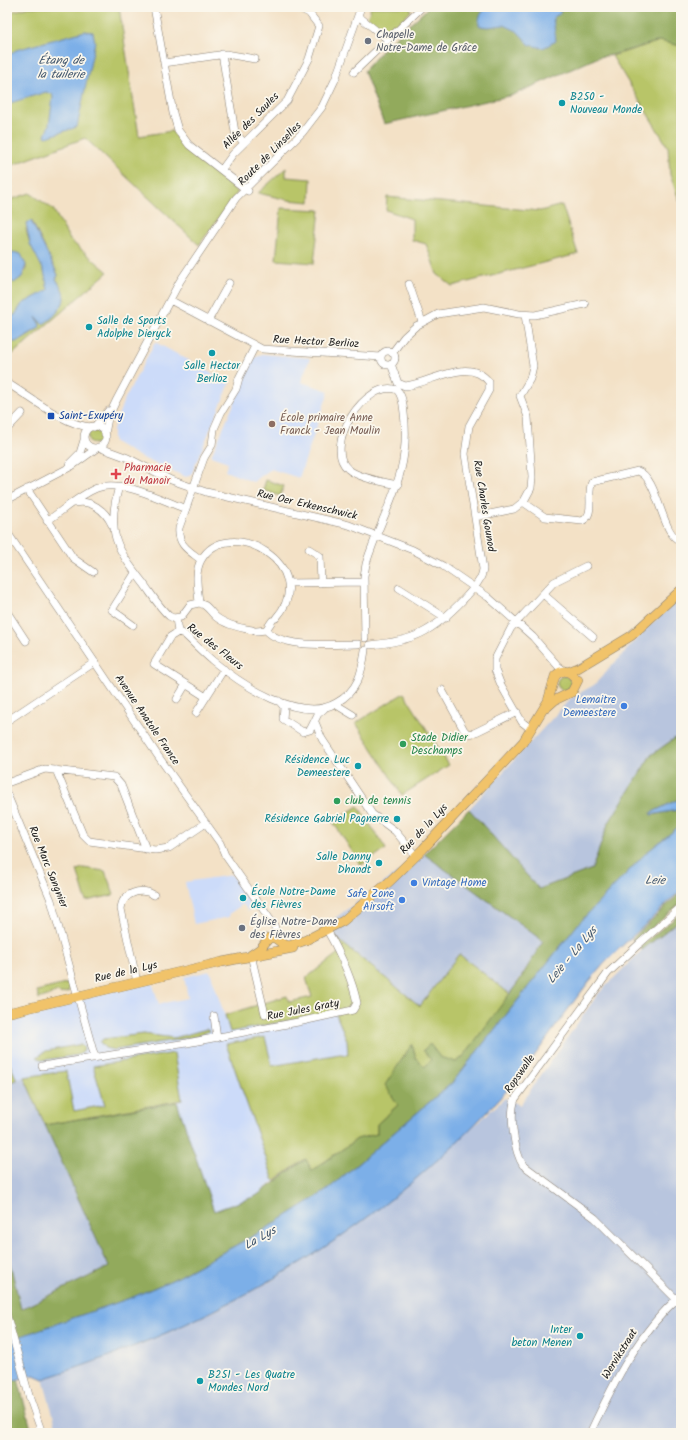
<svg xmlns="http://www.w3.org/2000/svg" width="688" height="1440" viewBox="0 0 688 1440" font-family="Kalam,sans-serif">
  <rect width="100%" height="100%" fill="#fbf7ec"/>
  <filter id="ink" filterUnits="userSpaceOnUse"><feTurbulence type="fractalNoise" baseFrequency=".025" numOctaves="2"/><feDisplacementMap in="SourceGraphic" scale="8" xChannelSelector="R" yChannelSelector="G"/><feConvolveMatrix kernelMatrix="1 2 1 2 8 2 1 2 1" color-interpolation-filters="sRGB"/></filter>
  <filter id="wash" filterUnits="userSpaceOnUse"><feTurbulence type="fractalNoise" baseFrequency=".012" numOctaves="4" result="noise"/><feDisplacementMap in="SourceGraphic" scale="16" xChannelSelector="R" yChannelSelector="G"/><feGaussianBlur stdDeviation="0.9" result="paint"/><feColorMatrix in="noise" values="0 0 0 0 0 0 0 0 0 0 0 0 0 0 0 0 0 1.4 0 .05"/><feComposite in="paint" operator="in"/></filter>
  <g filter="url(#wash)">
    <rect width="100%" height="100%" fill="#f3e1c6"/>
    <path fill="#ccdbf9" d="M155 342 230 383 191 475 186 477 142 458 114 442 113 438V430L123 402Z
      M262 354 310 358 301 382 329 391 299 478 271 469 253 482 225 471 228 462 211 456 254 358Z
      M232 875 253 907 248 911 243 904 230 913 229 917 194 924 185 882Z
      M210 971 230 1032 335 1012 347 1041 349 1055 340 1054 271 1066 235 1069 274 1181 256 1196 214 1211 177 1102 182 1100 93 1066 105 1105 74 1111 24 1077 17 1080 7 1058V1016L152 982 159 1004 188 998 184 977Z"/>
    <path fill="#b8c5de" d="M681 597V738L678 736 608 824 592 869 539 889 469 809 571 698 594 685 647 628Z
      M424 854 543 941 510 994 459 954 420 1006 335 937 328 923Z
      M681 919V1433H58L43 1379 139 1345 213 1312 273 1280 361 1222 398 1194 505 1098 520 1105 598 994 642 950Z
      M24 1077 109 1267 20 1309 7 1251V1083Z"/>
    <path fill="#b8c567" stroke="#6a7042" d="M29 7H119L139 136 172 131 184 149 238 192 199 245 85 138 7 167V13Z
      M371 7H410L411 11 389 34H383L367 19Z
      M660 41 681 46V205L670 175 668 147 612 56Z
      M286 168V177L311 179 310 202 288 200 258 193Z
      M30 193 53 209 70 240 108 272 7 359V338L10 341 22 339 38 329 39 323 36 317 42 324 53 316 61 305 59 283 56 279 58 275 32 221 26 229C29 246 37 254 43 269 46 275 47 284 48 290L22 304 15 315 7 318V278L11 282 26 271V265L9 254 7 256V201Z
      M387 197 540 211 562 205 578 254 452 286 437 274 426 244 412 240V219L386 210Z
      M281 208 320 210 314 263 276 260Z
      M88 437a7 7 0 1 1 14 0a7 7 0 1 1-14 0Z
      M266 480 284 486 280 496 263 490Z
      M557 683a7 7 0 1 1 14 0a7 7 0 1 1-14 0Z
      M404 693 449 765 402 795 356 723Z
      M358 806 386 849 361 865 333 822Z
      M83 868 105 871 114 895 86 901 77 870Z
      M335 937 420 1006 459 954 510 994 463 1057 456 1062C442 1058 435 1056 425 1067L416 1058 412 1045 398 1105 377 1124V1134L357 1139 311 1171 305 1159 274 1181 226 1044 265 1037 272 1066 340 1054 348 1055 347 1040 335 1012 230 1032 225 1015 287 996 289 1002 312 997 306 978 341 951Z
      M69 983 70 988 68 992 60 994 58 992 39 999 37 991Z
      M207 1029 209 1031 199 1036 114 1050 105 1048 100 1042 103 1039 144 1034 174 1038Z
      M77 1045H81L84 1048 83 1052 78 1055 43 1060 37 1057 46 1051Z
      M174 1053 182 1100 45 1125 24 1077 66 1071 74 1111 105 1105 93 1066Z
      M7 1058 17 1080 7 1083Z"/>
    <path fill="#92aa5c" stroke="#57633c" d="M429 7H681V46L660 41 612 55 599 57 513 95 384 124 364 71 386 46Z
      M678 736 681 738V798L651 813 652 815 677 810 681 807V825L646 853 579 923 453 1082 326 1191 264 1230 172 1280 134 1297 7 1341V1251L21 1309 109 1267 45 1125 177 1102 214 1211 256 1196 306 1159 312 1171 357 1139 377 1134V1124L398 1105 385 1085 412 1044 416 1058 425 1067 431 1060 423 1050 430 1044 440 1057 456 1062 463 1057 519 981 543 941 424 854 469 809 539 889 592 869 608 824 651 755Z
      M681 892V903L636 942 632 939Z
      M681 913V919L642 950 640 946Z
      M18 1379 31 1429 33 1433H7V1384L8 1382Z"/>
    <path fill="#7bafe8" stroke="#4c6682" d="M487 7H561L560 13 553 18 556 41 543 48 530 45 517 31 504 25 488 27 479 26C478 17 481 13 487 7Z
      M85 31 93 32 95 42 77 127 47 137 45 136 49 125 53 97 52 94 46 92 7 104V56L16 50Z
      M31 221 58 275 56 279C59 284 64 290 64 297 65 306 50 322 42 324L36 317 40 325 39 328 16 342H12L7 338V318L15 315 22 304 48 290 44 271 30 244 26 223Z
      M13 252 21 254 26 265 22 277 14 283 7 278V256Z
      M681 798V807L677 810 651 815V813Z
      M681 825V891C669 900 659 912 648 922 633 936 617 950 603 965 566 1007 538 1057 500 1098 374 1235 219 1323 43 1379L34 1375 8 1382 7 1384V1341L133 1297 172 1280 264 1230 326 1191 453 1082 579 923 646 853Z"/>
  </g>
  <g filter="url(#ink)">
    <g fill="none" stroke-linecap="round" stroke-linejoin="round">
      <defs>
        <path id="minor" d="M154 7 173 113 178 130 189 145 248 191
          M362 19 388 40
          M222 54 235 132 244 143
          M164 63 226 54 255 59
          M354 72 422 7
          M222 169 233 154 287 101 309 59 319 26 309 13 297 7
          M409 284 422 322
          M170 300 262 349 381 357
          M208 321 229 283
          M381 358a7 7 0 1 1 14 0a7 7 0 1 1-14 0Z
          M392 353 404 337 416 326 438 314 484 307 519 314 535 315 585 304
          M7 383C29 396 67 427 92 427
          M84 437a11 11 0 1 1 22 0a11 11 0 1 1-22 0Z
          M94 427 108 411
          M7 429 22 413
          M105 434 108 418 116 401 180 281 236 198 302 133 322 107 335 80 361 7
          M98 447 128 458 171 480 206 492 349 525 413 550 443 566 488 597 533 637 558 666 565 671
          M70 463 80 453 84 440
          M119 486C106 533 116 548 144 584 152 595 159 607 169 616L173 618 181 617 190 605 199 603
          M27 489 73 558 93 572
          M7 500 72 466 97 448
          M523 502 545 517 582 521C596 515 586 494 592 482L638 471C659 478 661 536 681 541
          M74 503C91 499 105 510 112 525
          M475 517 514 509 524 501 531 488 532 477 528 417 520 396 530 379 533 366 525 315
          M47 521C62 511 81 494 97 488 121 479 162 500 186 509
          M7 532 158 756 220 843 225 855 274 925 279 941
          M309 549 320 556 321 583
          M201 560C190 551 177 545 179 528L204 458 212 445 214 429 221 413 236 389 239 378 255 346
          M288 583 364 582
          M399 588 446 618
          M543 594 593 637
          M7 612 26 641
          M176 618 178 632 184 634C194 643 203 653 213 661 241 684 300 724 336 703 358 691 362 673 365 650
          M133 625 112 610 135 573
          M252 630C240 628 226 625 216 617 210 612 207 604 199 603 198 589 194 573 201 560 228 512 322 567 276 618
          M266 630C282 649 334 644 358 644
          M257 631 266 630 272 621
          M178 632 170 637 154 664 206 697
          M365 638 364 576 366 564C383 509 412 475 404 413 403 406 403 396 397 390 366 378 322 447 348 469 358 478 384 482 398 485
          M370 645C415 641 432 632 463 600 471 591 482 581 483 569L465 454 469 426 489 390V382C468 355 430 384 405 386L398 383 391 364
          M442 690 464 730 468 734 474 733 517 712
          M177 699 186 684
          M279 701 284 707 283 719 303 732 310 730 318 714 324 709
          M335 704 353 715
          M196 713 224 669
          M7 721 95 662
          M315 722 322 739 372 814 395 831 416 856
          M531 729 522 722 501 685 495 670V659L511 628 554 582 586 566
          M56 770 83 835 89 841 155 850 169 848 206 823
          M7 783 45 769 114 777 121 785 146 849
          M7 794 51 900 95 1058
          M681 907 639 944 608 973 515 1099C509 1115 514 1151 523 1165L595 1218 681 1304
          M251 955 265 1014
          M137 982 121 909C122 893 141 887 154 895
          M214 1016 217 1038
          M42 1066 187 1043 298 1022 353 1010 357 1003C352 978 340 953 327 930
          M7 1316 30 1399 42 1433
          M590 1433C614 1382 638 1333 681 1295"/>
        <path id="major" d="M568 672 578 668 631 636 681 590
          M546 708 555 700 572 692 578 680
          M251 955 260 949 269 938H275L283 944 289 946 306 940 343 921 389 882 423 849 523 742 548 701 555 676C564 667 575 672 576 684
          M7 1013 222 962 293 948"/>
      </defs>
      <use href="#minor" stroke="#887e71" stroke-width="8"/>
      <use href="#major" stroke="#887e71" stroke-width="10"/>
      <use href="#minor" stroke="#fff" stroke-width="7"/>
      <use href="#major" stroke="#f1c36a" stroke-width="9"/>
    </g>
  </g>
  <g fill="#6b7280" stroke="#fbf7ec" stroke-width="1.5">
    <circle cx="368" cy="41" r="4"/>
    <circle cx="242" cy="928" r="4"/>
  </g>
  <g fill="#0f9aa8" stroke="#fbf7ec" stroke-width="1.5">
    <circle cx="562" cy="103" r="4"/>
    <circle cx="89" cy="327" r="4"/>
    <circle cx="212" cy="353" r="4"/>
    <circle cx="358" cy="766" r="4"/>
    <circle cx="397" cy="819" r="4"/>
    <circle cx="379" cy="863" r="4"/>
    <circle cx="243" cy="898" r="4"/>
    <circle cx="580" cy="1336" r="4"/>
    <circle cx="200" cy="1381" r="4"/>
  </g>
  <rect fill="#1a4fb4" stroke="#fbf7ec" stroke-width="1.5" x="47" y="412" width="8" height="8" rx="2"/>
  <circle fill="#8d6e63" stroke="#fbf7ec" stroke-width="1.5" cx="272" cy="424" r="4"/>
  <path fill="#e0444e" stroke="#fbf7ec" stroke-width="1.5" d="M114 468h4v4h4v4h-4v4h-4v-4h-4v-4h4z"/>
  <g fill="#3f7fe0" stroke="#fbf7ec" stroke-width="1.5">
    <circle cx="624" cy="706" r="4"/>
    <circle cx="414" cy="883" r="4"/>
    <circle cx="402" cy="900" r="4"/>
  </g>
  <g fill="#2e9e5b" stroke="#fbf7ec" stroke-width="1.5">
    <circle cx="403" cy="744" r="4"/>
    <circle cx="337" cy="801" r="4"/>
  </g>
  <g text-anchor="middle" dominant-baseline="central" stroke-width="3.5" stroke-linejoin="round" paint-order="stroke">
    <g font-size="11" fill="#5b616d" stroke="#fbf7ec" text-anchor="start">
      <text x="376" y="35">Chapelle<tspan x="376" dy="13">Notre-Dame de Grâce</tspan></text>
      <text x="250" y="922">Église Notre-Dame<tspan x="250" dy="13">des Fièvres</tspan></text>
    </g>
    <g font-size="11" fill="#0d838f" stroke="#fbf7ec" text-anchor="start">
      <text x="570" y="97">B250 -<tspan x="570" dy="13">Nouveau Monde</tspan></text>
      <text x="97" y="321">Salle de Sports<tspan x="97" dy="13">Adolphe Dieryck</tspan></text>
      <text x="212" y="366" text-anchor="middle">Salle Hector<tspan x="212" dy="13">Berlioz</tspan></text>
      <text x="350" y="760" text-anchor="end">Résidence Luc<tspan x="350" dy="13">Demeestere</tspan></text>
      <text x="389" y="819" text-anchor="end">Résidence Gabriel Pagnerre</text>
      <text x="371" y="857" text-anchor="end">Salle Danny<tspan x="371" dy="13">Dhondt</tspan></text>
      <text x="251" y="892">École Notre-Dame<tspan x="251" dy="13">des Fièvres</tspan></text>
      <text x="572" y="1330" text-anchor="end">Inter<tspan x="572" dy="13">beton Menen</tspan></text>
      <text x="208" y="1375">B251 - Les Quatre<tspan x="208" dy="13">Mondes Nord</tspan></text>
    </g>
    <g font-size="11" fill="#1c1c1c" stroke="#fbf7ec">
      <text transform="translate(251 121) rotate(-45)">Allée des Saules</text>
      <text transform="translate(270 154) rotate(-45)">Route de Linselles</text>
      <text transform="translate(316 342) rotate(3)">Rue Hector Berlioz</text>
      <text transform="translate(307 505) rotate(13)">Rue Oer Erkenschwick</text>
      <text transform="translate(484 506) rotate(81)">Rue Charles Gounod</text>
      <text transform="translate(215 647) rotate(38)">Rue des Fleurs</text>
      <text transform="translate(147 720) rotate(56)">Avenue Anatole France</text>
      <text transform="translate(424 829) rotate(-47)">Rue de la Lys</text>
      <text transform="translate(48 867) rotate(68)">Rue Marc Sangnier</text>
      <text transform="translate(126 972) rotate(-13)">Rue de la Lys</text>
      <text transform="translate(303 1010) rotate(-11)">Rue Jules Graty</text>
      <text transform="translate(520 1074) rotate(-55)">Ropswalle</text>
      <text transform="translate(620 1354) rotate(-58)">Wervikstraat</text>
    </g>
    <g font-size="11" fill="#164399" stroke="#fbf7ec" text-anchor="start">
      <text x="59" y="416">Saint-Exupéry</text>
    </g>
    <g font-size="11" fill="#785e54" stroke="#fbf7ec" text-anchor="start">
      <text x="280" y="418">École primaire Anne<tspan x="280" dy="13">Franck - Jean Moulin</tspan></text>
    </g>
    <g font-size="11" fill="#be3a42" stroke="#fbf7ec" text-anchor="start">
      <text x="124" y="468">Pharmacie<tspan x="124" dy="13">du Manoir</tspan></text>
    </g>
    <g font-size="11" fill="#366cbe" stroke="#fbf7ec" text-anchor="end">
      <text x="616" y="700">Lemaitre<tspan x="616" dy="13">Demeestere</tspan></text>
      <text x="422" y="883" text-anchor="start">Vintage Home</text>
      <text x="394" y="894">Safe Zone<tspan x="394" dy="13">Airsoft</tspan></text>
    </g>
    <g font-size="11" fill="#27864d" stroke="#fbf7ec" text-anchor="start">
      <text x="411" y="738">Stade Didier<tspan x="411" dy="13">Deschamps</tspan></text>
      <text x="345" y="801">club de tennis</text>
    </g>
    <g font-size="12" font-style="italic" fill="#42576e" stroke="#fbf7ec">
      <text x="61" y="60">Étang de<tspan x="61" dy="14">la tuilerie</tspan></text>
      <text x="655" y="880">Leie</text>
      <text transform="translate(572 955) rotate(-50)">Leie - La Lys</text>
      <text transform="translate(260 1238) rotate(-30)">La Lys</text>
    </g>
  </g>
  <rect width="688" height="1440" fill="none" stroke="#fbf7ec" stroke-width="24"/>
</svg>
